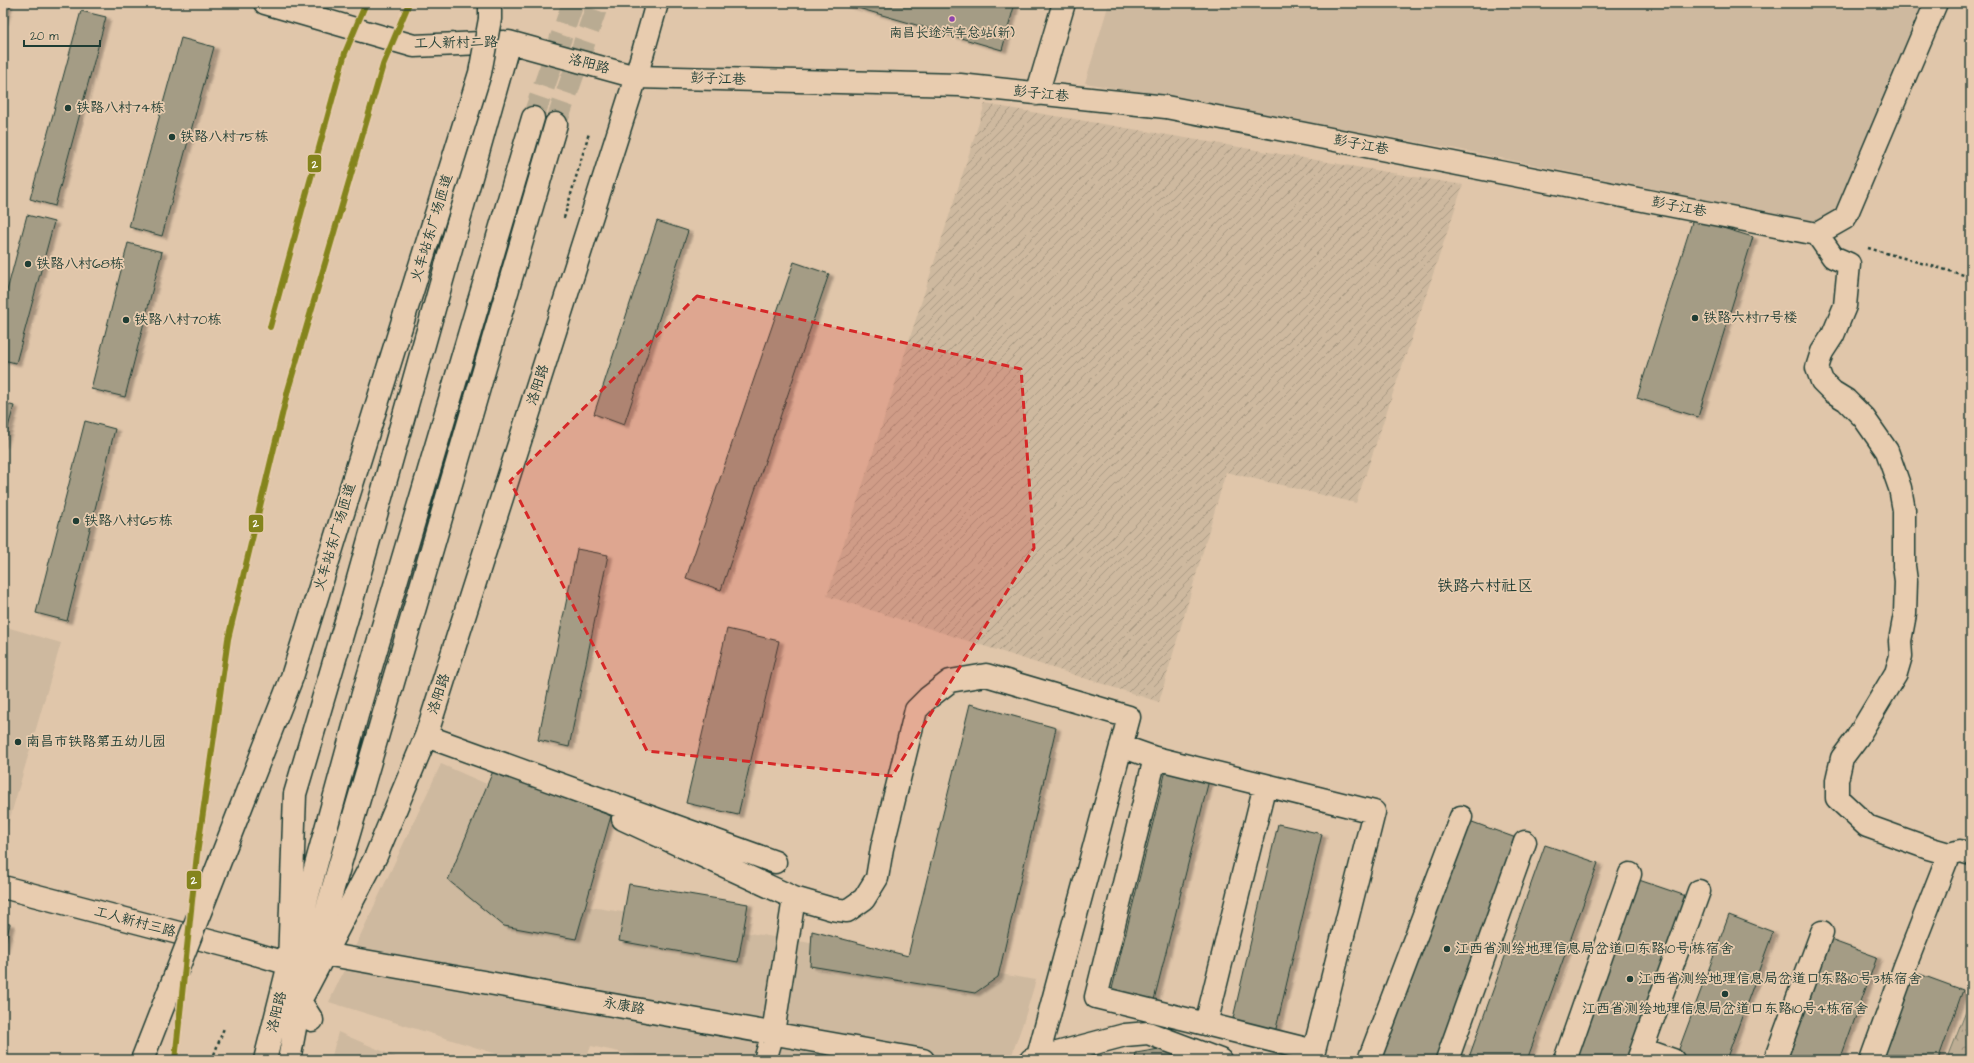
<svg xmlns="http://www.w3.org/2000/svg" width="1974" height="1063" viewBox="0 0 1974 1063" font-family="'Architects Daughter','LXGW WenKai TC',sans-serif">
  <defs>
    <pattern id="industrial-furrows" width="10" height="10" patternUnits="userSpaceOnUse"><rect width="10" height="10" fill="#ceb99f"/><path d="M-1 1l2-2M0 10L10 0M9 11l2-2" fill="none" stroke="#a79882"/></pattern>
    <pattern id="park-crowns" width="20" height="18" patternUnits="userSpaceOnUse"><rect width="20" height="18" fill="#bdad94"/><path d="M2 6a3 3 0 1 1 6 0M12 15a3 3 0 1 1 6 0" fill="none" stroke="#998e7a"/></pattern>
    <filter id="shadow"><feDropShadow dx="4.5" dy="2.5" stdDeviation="1" flood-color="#0004"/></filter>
  </defs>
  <rect width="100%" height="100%" fill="#e0c6aa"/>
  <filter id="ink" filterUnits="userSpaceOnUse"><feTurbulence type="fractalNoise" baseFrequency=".025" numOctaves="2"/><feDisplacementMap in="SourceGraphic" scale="8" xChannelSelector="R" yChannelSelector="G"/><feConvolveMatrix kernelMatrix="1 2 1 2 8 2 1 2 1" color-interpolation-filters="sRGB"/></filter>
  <g filter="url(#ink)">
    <path fill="#ceb99f" d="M1109 3H1930L1831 225 1456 149 1085 83Z
      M3 626 61 643 3 842Z
      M441 764 521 799 488 890 1036 980 1024 1020 1010 1060H657L591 1046 586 1060H517L329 1002Z
      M338 1032 403 1060H331Z
      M1456 1040 1511 1060H1449Z"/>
    <path fill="url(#industrial-furrows)" d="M985 104 1463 185 1356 503 1226 472 1159 702 827 596Z"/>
    <path fill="url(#park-crowns)" stroke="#6e7564" d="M1971 999V1060H1947Z"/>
    <path fill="#a49c85" stroke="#1f3d34" filter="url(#shadow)" d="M3 3H8L3 22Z
      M841 3H1015L1002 50Z
      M81 11 106 17 55 206 30 199Z
      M181 38 214 47 162 236 129 227Z
      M27 215 54 222 16 363 3 360V306Z
      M1693 219 1753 237 1698 417 1637 398Z
      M657 221 688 231 624 425 594 414Z
      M128 243 162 252 125 397 91 389Z
      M794 262 829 274 721 590 686 578Z
      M3 403 14 406 3 445Z
      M85 421 115 429 67 621 36 613Z
      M577 549 608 555 569 747 538 740Z
      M727 629 779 641 738 815 686 803Z
      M970 704 1056 728 998 977 975 993 810 966 812 931 908 956Z
      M1167 766 1210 776 1152 1008 1110 997Z
      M493 771 611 816 576 939 504 926 448 880Z
      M1464 819 1516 838 1437 1060H1378Z
      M1278 824 1322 834 1274 1037 1231 1027Z
      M1545 845 1598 863 1527 1060H1468Z
      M1636 879 1689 897 1631 1060H1572Z
      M629 884 748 904 738 962 619 941Z
      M1729 915 1773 932 1726 1060H1684L1676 1057Z
      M3 923 10 924 3 951Z
      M1825 938 1877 957 1840 1060H1781Z
      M1911 971 1963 990 1938 1060H1879Z
      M1168 1045 1205 1060H1135L1136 1053 1159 1049Z"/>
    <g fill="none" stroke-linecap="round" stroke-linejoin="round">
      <path stroke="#b9ab92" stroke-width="22" stroke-dasharray="22 11" stroke-linecap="butt" d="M533 118 573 3
        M556 124 598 3"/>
      <defs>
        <path id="minor" d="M265 3 414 46 504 42
          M636 77 960 85 1166 107 1817 234 1845 218 1936 3
          M1037 94 1064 3
          M1817 234 1833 257 1849 264 1845 306 1833 335 1822 352 1817 368 1822 381 1833 392 1846 400 1864 418 1887 451 1900 488 1904 510V566L1906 581 1905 614 1900 641 1901 656 1896 673 1857 738 1842 758 1837 780V798L1867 826 1928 848 1949 854 1960 851 1971 854
          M426 736 775 862
          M1121 746 1155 758 1096 997 1206 1024 1265 785 1155 758
          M623 819 794 898 832 909 847 911 864 899 877 878 882 848 916 710 928 698 950 681 986 675 1129 717 1037 1060
          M3 887 232 947 289 964 295 794 347 618 509 42 636 77 426 736 376 856 300 1001 312 1020
          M325 954 923 1060
          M1206 1024 1314 1051 1374 812 1265 785
          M1642 1049 1673 1060
          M765 1060 773 1033 794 898
          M1031 1060 1125 1035 1148 1033 1220 1060
          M1369 1060 1461 817
          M1447 1060 1525 842
          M1565 1060 1630 874
          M1638 1060 1699 891
          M1775 1060 1822 932
          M1871 1060 1905 966 1949 854"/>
        <path id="major" d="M265 1060 289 964 360 704 533 118
          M289 1060 300 1001 556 124"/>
        <path id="highway" d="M636 77 657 3"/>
      </defs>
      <use href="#minor" stroke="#1f3d34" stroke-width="25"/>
      <use href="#major" stroke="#1f3d34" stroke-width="25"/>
      <use href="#highway" stroke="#1f3d34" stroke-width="25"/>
      <path stroke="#1f3d34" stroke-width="2.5" stroke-dasharray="3 3" stroke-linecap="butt" d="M564 218 589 133
        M1868 248 1971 277
        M212 1060 224 1028"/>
      <use href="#minor" stroke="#e8ccaf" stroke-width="22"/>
      <use href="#major" stroke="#e8ccaf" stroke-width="22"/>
      <use href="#highway" stroke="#e8ccaf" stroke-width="22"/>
      <defs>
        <path id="highway-bridge" d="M142 1060 292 677 480 73 490 19V3"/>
      </defs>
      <use href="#highway-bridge" stroke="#1f3d34" stroke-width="25" stroke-linecap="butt"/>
      <use href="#highway-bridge" stroke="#e8ccaf" stroke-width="22"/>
      <defs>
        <path id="metro-1" d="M270 327 345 53 366 3
          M175 1060 197 854 228 639 288 390 383 65 409 3"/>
      </defs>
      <use href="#metro-1" stroke="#e8ccaf" stroke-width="9"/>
      <use href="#metro-1" stroke="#84841d" stroke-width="6"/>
    </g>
  </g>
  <path fill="#d62828" fill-opacity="0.2" stroke="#d62828" stroke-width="3" stroke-dasharray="8 5" stroke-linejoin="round" d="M697 296 1021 369 1034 548 892 776 647 751 510 481Z"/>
  <circle fill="#8e44ad" stroke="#e8ccaf" stroke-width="1.5" cx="952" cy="19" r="3.5"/>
  <g fill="#1f3d34" stroke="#e8ccaf" stroke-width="1.5">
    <circle cx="68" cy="108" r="4"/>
    <circle cx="172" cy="137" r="4"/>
    <circle cx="28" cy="264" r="4"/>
    <circle cx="1695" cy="318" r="4"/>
    <circle cx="126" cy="320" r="4"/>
    <circle cx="76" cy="521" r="4"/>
    <circle cx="18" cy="742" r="4"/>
    <circle cx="1447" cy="949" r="4"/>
    <circle cx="1630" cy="979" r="4"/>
    <circle cx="1725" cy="994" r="4"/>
  </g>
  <g text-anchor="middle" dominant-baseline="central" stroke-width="3.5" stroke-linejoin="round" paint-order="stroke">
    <g font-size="13" fill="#1f3d34" stroke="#e8ccaf">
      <text x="952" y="33">南昌长途汽车总站(新)</text>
    </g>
    <g font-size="14" fill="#1f3d34" stroke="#e8ccaf">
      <text transform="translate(456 43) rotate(-1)">工人新村二路</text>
      <text transform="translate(589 64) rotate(15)">洛阳路</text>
      <text transform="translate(718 79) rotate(2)">彭子江巷</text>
      <text transform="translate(1041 94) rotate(6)">彭子江巷</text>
      <text transform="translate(1361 145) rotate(11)">彭子江巷</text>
      <text transform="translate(1679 207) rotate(11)">彭子江巷</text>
      <text transform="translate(432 228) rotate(-73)">火车站东广场匝道</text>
      <text transform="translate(538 385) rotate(-72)">洛阳路</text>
      <text transform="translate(335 537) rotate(-73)">火车站东广场匝道</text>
      <text transform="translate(439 694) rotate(-72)">洛阳路</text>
      <text transform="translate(135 922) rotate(15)">工人新村三路</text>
      <text transform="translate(624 1006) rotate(10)">永康路</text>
      <text transform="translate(277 1012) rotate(-76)">洛阳路</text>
    </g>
    <g font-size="14" fill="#1f3d34" stroke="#e8ccaf" text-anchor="start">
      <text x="76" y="108">铁路八村74栋</text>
      <text x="180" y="137">铁路八村75栋</text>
      <text x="36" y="264">铁路八村68栋</text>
      <text x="1703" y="318">铁路六村17号楼</text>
      <text x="134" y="320">铁路八村70栋</text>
      <text x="84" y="521">铁路八村65栋</text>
      <text x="26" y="742">南昌市铁路第五幼儿园</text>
      <text x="1455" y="949">江西省测绘地理信息局岔道口东路10号1栋宿舍</text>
      <text x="1638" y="979">江西省测绘地理信息局岔道口东路10号3栋宿舍</text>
      <text x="1725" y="1009" text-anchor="middle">江西省测绘地理信息局岔道口东路10号4栋宿舍</text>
    </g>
    <g font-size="16" fill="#1f3d34" stroke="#e8ccaf">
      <text x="1485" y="586">铁路六村社区</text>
    </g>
  </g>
  <g stroke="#e8ccaf" stroke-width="1.5">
    <rect x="307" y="154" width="15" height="19" rx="4" fill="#84841d"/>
    <rect x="248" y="514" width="16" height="19" rx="4" fill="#84841d"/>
    <rect x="186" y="870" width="16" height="20" rx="4" fill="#84841d"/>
  </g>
  <g font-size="11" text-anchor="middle" font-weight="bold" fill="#fff">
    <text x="315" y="168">2</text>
    <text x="256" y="527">2</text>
    <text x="194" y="884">2</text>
  </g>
  <rect width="1974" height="1063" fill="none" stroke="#e8ccaf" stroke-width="16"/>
  <rect x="8" y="8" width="1958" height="1047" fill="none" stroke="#1f3d34" stroke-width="1.5" filter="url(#ink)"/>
  <path d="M24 40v6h76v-6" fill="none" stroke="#1f3d34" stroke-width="2"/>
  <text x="30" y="40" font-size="12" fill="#1f3d34" stroke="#e8ccaf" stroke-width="3" paint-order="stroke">20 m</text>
</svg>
